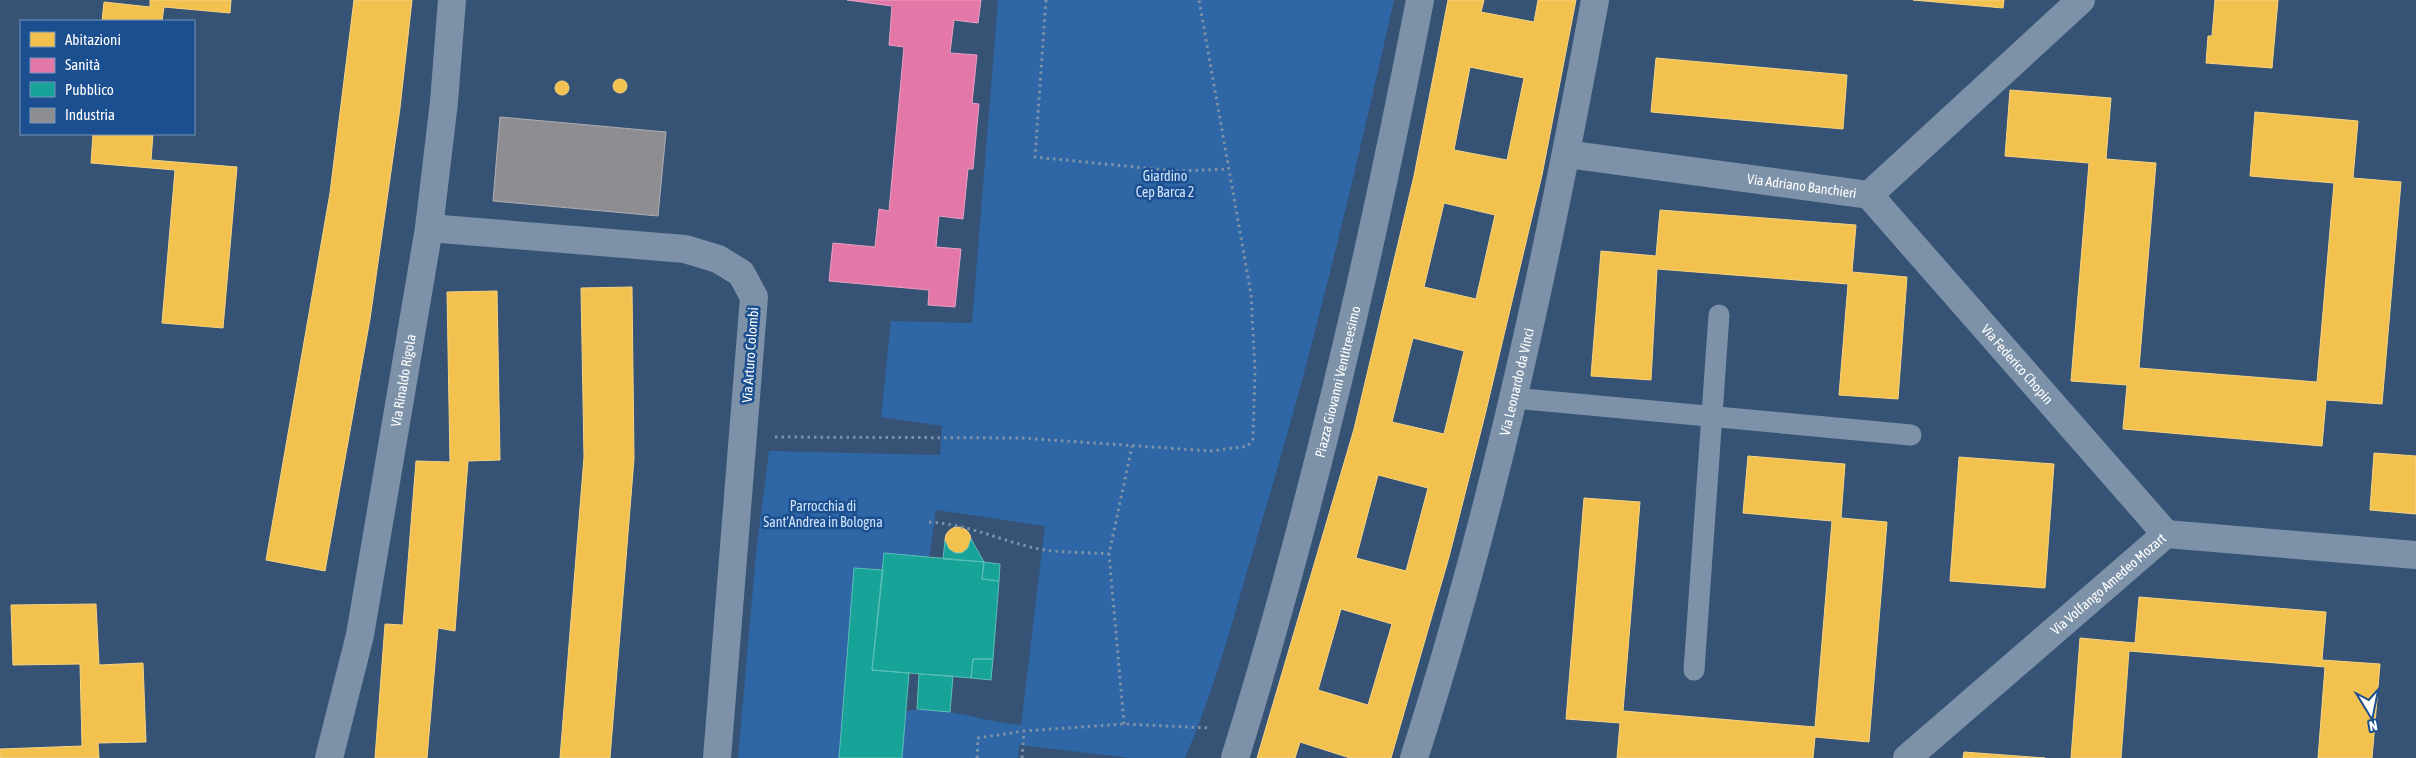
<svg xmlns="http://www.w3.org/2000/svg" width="2416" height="758" viewBox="0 0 2416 758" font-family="'Asap Condensed',sans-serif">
  <rect width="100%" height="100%" fill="#365274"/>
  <path fill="#2f66a5" d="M998 0H1394C1353 183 1310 365 1255 544 1234 616 1215 689 1185 758H1131L1019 745 1018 758H902L906 711C944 705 983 722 1021 725L1045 526 936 510 929 558 883 570 854 568 839 758H738L756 553 769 451 940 455 942 426 881 417 891 321 972 323Z"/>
  <path fill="#f2c14e" stroke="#f6d483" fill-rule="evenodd" d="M150 0H231L230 13 164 7 162 21H102L104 2 150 7Z
    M354 0H412L400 108 370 319 325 571 266 560 330 193Z
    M1448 0H1484L1481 12 1534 22 1538 0H1576L1542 175 1485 415 1449 557 1391 758H1350L1300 742 1295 758H1257L1354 429 1414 176ZM1470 67 1524 78 1507 160 1454 150ZM1444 203 1495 215 1476 299 1424 287ZM1413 338 1464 351 1444 434 1392 422ZM1378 475 1428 488 1406 571 1356 558ZM1341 609 1392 624 1368 705 1318 690Z
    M1913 0H2004L2003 8Z
    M2215 0H2278L2272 68 2206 63 2208 36H2212Z
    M1656 58 1847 75 1843 129 1651 112Z
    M613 86a7 7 0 1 1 14 0a7 7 0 1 1-14 0Z
    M555 88a7 7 0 1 1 14 0a7 7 0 1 1-14 0Z
    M2010 90 2111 98 2106 159 2156 163 2139 368 2317 382 2334 183 2250 176 2255 112 2358 121 2353 178 2401 182 2382 404 2326 400 2322 446 2123 429 2127 385 2071 381 2089 163 2005 156Z
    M93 134H153L151 160 237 167 223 328 162 323 175 170 91 163Z
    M1660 210 1856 225 1852 272 1907 277 1898 399 1839 395 1848 284 1657 269 1651 380 1591 376 1601 251 1656 256Z
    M632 287 634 459 610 758H560L584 457 581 288Z
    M497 291 500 460 468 461 455 631 438 628 427 758H375L385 624 403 625 416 461 450 462 447 292Z
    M2374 453 2416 456V514L2370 510Z
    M1748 456 1845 464 1841 518 1887 522 1869 742 1815 737 1813 758H1617L1620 723 1566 719 1584 498 1640 502 1623 711 1815 727 1832 521 1743 513Z
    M1959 457 2054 464 2045 588 1950 581Z
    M945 540a13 13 0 1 1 26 0a13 13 0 1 1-26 0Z
    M2139 597 2326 612 2322 660 2380 664 2372 758H2318L2325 667 2129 651 2121 758H2071L2080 638 2135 643Z
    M96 604 99 665 143 663 146 742 98 743 99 758H0V749L82 746 80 664 13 665 11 605Z
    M1964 752 2045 758H1963Z"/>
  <path fill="#e377a8" stroke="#eba0c2" d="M847 0H981L978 23 954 20 950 53 977 55 972 103 979 104 973 169H968L963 219 939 216 936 247 961 249 955 307 928 305 929 290 829 281 833 243 875 247 879 209 889 211 904 47 889 45 892 6Z"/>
  <path fill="#17a398" stroke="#5dbfb7" d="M971 539 984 562 943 559 945 541 949 549 955 553H962L968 548Z
    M884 553 984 562 982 579 999 581 993 659H973L971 678 872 670Z
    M984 562 1000 564 999 581 982 579Z
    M854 568 883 570 872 670 909 673 902 758H839Z
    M973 659H993L991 680 971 678Z
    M919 674 953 676 950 712 917 709Z"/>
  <path fill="#8d8d92" stroke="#afafb3" d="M500 117 666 132 658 216 493 201Z"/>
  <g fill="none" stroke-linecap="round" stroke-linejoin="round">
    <path stroke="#7d92a8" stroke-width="3" stroke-dasharray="2.5 4" stroke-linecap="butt" d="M1046 0 1035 157 1176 171 1228 169
      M775 437 1022 438 1211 451 1248 446 1253 439 1255 370 1251 294 1199 0
      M929 522C968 524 1001 541 1039 549 1061 553 1086 552 1109 554
      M1124 724 1109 554 1132 446
      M977 758 978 738 1024 731
      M1022 758 1024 731 1124 724 1210 728"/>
    <path stroke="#7d92a8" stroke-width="21" d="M1513 398 1911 435
      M1694 670 1719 315"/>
    <g stroke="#7d92a8" stroke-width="28">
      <path id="s1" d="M1566 154 1869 195 2081 0"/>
      <path id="s2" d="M1869 195 2166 534"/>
      <path d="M429 228 685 249 718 259 741 273 754 297 717 758"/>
      <path id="s3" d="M329 758 360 635 429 228 444 102 452 0"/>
      <path id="s4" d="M1235 758C1312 510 1371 255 1420 0"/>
      <path id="s5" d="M1414 758C1494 510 1548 256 1595 0"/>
      <path id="s6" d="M1907 758 2166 534 2416 555"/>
    </g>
  </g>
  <g text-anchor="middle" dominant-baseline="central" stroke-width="5" stroke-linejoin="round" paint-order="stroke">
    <g font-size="14" fill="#cfe3fa" stroke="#1b4f8f">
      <text x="1165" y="176">Giardino<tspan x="1165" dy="16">Cep Barca 2</tspan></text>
      <text x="823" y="506">Parrocchia di<tspan x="823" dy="16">Sant'Andrea in Bologna</tspan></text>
    </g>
    <g font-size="14" fill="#fff" stroke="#1b4f8f">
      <text stroke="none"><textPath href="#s1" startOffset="238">Via Adriano Banchieri</textPath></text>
      <text transform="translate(750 355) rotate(-86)">Via Arturo Colombi</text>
      <text stroke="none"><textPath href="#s2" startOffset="225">Via Federico Chopin</textPath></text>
      <text stroke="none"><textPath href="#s3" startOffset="385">Via Rinaldo Rigola</textPath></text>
      <text stroke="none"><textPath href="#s4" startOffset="390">Piazza Giovanni Ventitreesimo</textPath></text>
      <text stroke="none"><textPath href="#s5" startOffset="390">Via Leonardo da Vinci</textPath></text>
      <text stroke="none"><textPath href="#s6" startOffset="266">Via Volfango Amedeo Mozart</textPath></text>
    </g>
  </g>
  <rect x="20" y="20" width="175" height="115" fill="#1b4f8f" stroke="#7695bc"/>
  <rect x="30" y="32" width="25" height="15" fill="#f2c14e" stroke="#7695bc"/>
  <text x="65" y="45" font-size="15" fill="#ffffff">Abitazioni</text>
  <rect x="30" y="58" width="25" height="15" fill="#e377a8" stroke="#7695bc"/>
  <text x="65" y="70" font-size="15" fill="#ffffff">Sanità</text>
  <rect x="30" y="82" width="25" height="15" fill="#17a398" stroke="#7695bc"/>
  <text x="65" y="95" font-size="15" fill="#ffffff">Pubblico</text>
  <rect x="30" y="108" width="25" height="15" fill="#8d8d92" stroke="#7695bc"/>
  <text x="65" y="120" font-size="15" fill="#ffffff">Industria</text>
  <g transform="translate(2371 713) rotate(170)" stroke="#1b4f8f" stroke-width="4" paint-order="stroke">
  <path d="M0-4L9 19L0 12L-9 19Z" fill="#ffffff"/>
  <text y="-8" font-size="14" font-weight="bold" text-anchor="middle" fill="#ffffff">N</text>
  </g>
</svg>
